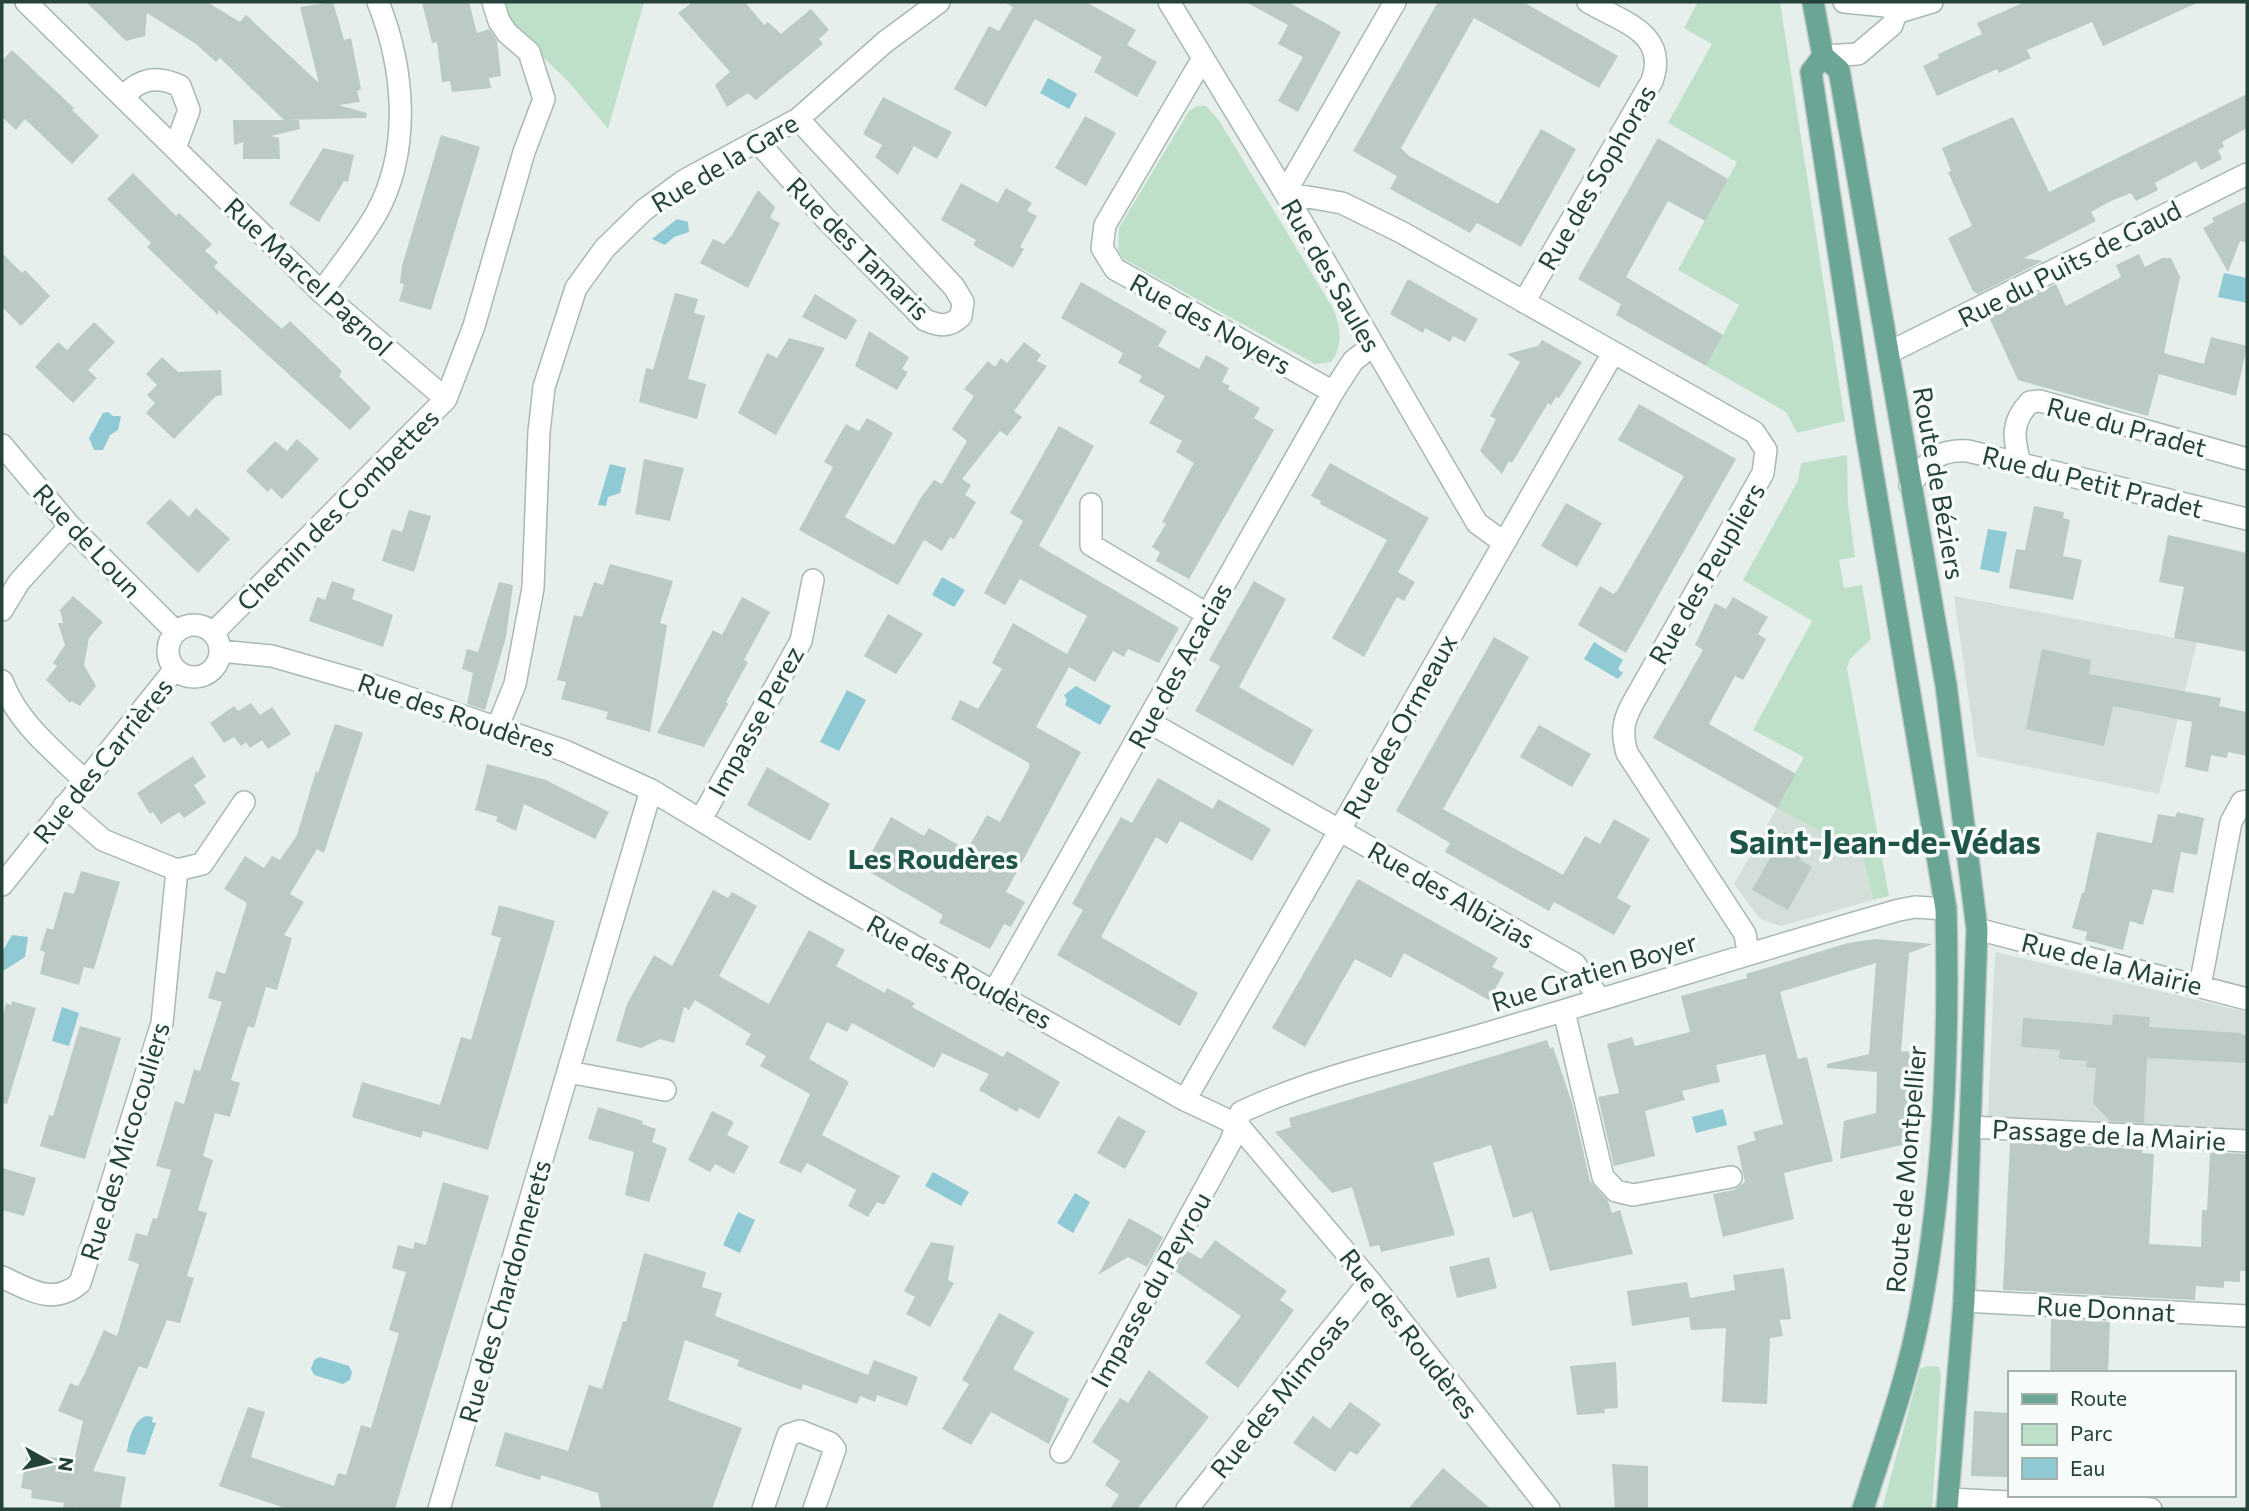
<svg xmlns="http://www.w3.org/2000/svg" width="2249" height="1511" viewBox="0 0 2249 1511" font-family="Commissioner,sans-serif">
  <rect width="100%" height="100%" fill="#e6efeb"/>
  <path fill="#d4dfda" d="M1954 596 2197 642 2159 794 1977 756Z
    M1777 808 1862 854 1873 900 1781 926 1760 919 1734 884Z
    M1995 952 2247 1012V1130L1988 1118Z"/>
  <path fill="#bfe0c8" d="M503 2H644L608 129 568 81 505 21Z
    M1698 2H1780L1845 421 1797 433 1786 412 1706 366 1739 305 1678 270 1737 162 1668 123 1712 44 1684 28Z
    M1197 106H1206L1218 119 1334 310C1340 330 1344 344 1331 362L1315 364 1124 259 1118 250 1119 228 1189 111Z
    M1847 455 1848 504 1855 557 1839 560 1844 588 1862 585 1871 639 1850 659 1847 668 1889 896 1873 900 1862 854 1777 808 1804 757 1753 730 1812 621 1743 580 1798 481 1801 463Z
    M1928 1366 1939 1367 1941 1375 1932 1509H1882L1920 1369Z"/>
  <path fill="#8ec9d4" d="M1048 78 1077 94 1069 109 1040 93Z
    M677 219 688 222 689 232 674 237 665 245 652 239Z
    M2224 273 2247 278V303L2218 297Z
    M108 412 113 416H121L118 430 110 435 103 450H94L89 438 103 413Z
    M610 464 626 468 620 493 608 497 606 506 598 505Z
    M1988 529 2007 532 1999 573 1980 569Z
    M942 577 965 590 954 607 932 595Z
    M1594 642 1623 660 1618 669 1623 673 1618 679 1584 659Z
    M1076 686 1111 706 1100 725 1065 705 1067 700 1064 695Z
    M847 690 866 700 839 751 820 742Z
    M12 935 28 937 25 957 3 971 2 952Z
    M62 1007 79 1013 69 1046 52 1041Z
    M1723 1109 1727 1125 1696 1133 1692 1117Z
    M933 1172 969 1192 961 1206 925 1186Z
    M1075 1193 1090 1202 1073 1233 1057 1223Z
    M738 1212 755 1220 740 1253 723 1245Z
    M320 1357 349 1366 352 1372 350 1380 343 1384 314 1375 311 1369 314 1360Z
    M146 1416 153 1417 152 1422 156 1423 145 1455 127 1452C129 1438 133 1421 146 1416Z"/>
  <path fill="#bbcac4" d="M86 2H207L240 22 246 15 319 83 300 7 333 2 344 40 351 38 361 89 357 91 360 102 338 105 367 113 366 118 284 120 220 58 216 62 196 44 147 13 145 36 126 41Z
    M422 2H469L477 33 489 29 497 41 501 76 489 78 491 88 452 92 450 81 442 82 437 42 432 43Z
    M693 2H745L764 25 768 22 781 34 811 9 829 30 819 39 823 44 756 100 748 93 727 107 715 85 730 72 678 13Z
    M1004 2H1086L1136 30 1127 45 1157 62 1137 97 1094 72 1102 57 1035 19 986 107 954 89 989 26 999 31 1013 7Z
    M1246 2H1288L1341 32 1298 112 1278 101 1303 57 1278 44 1288 25Z
    M1438 2H1523L1618 56 1599 88 1474 18 1401 148 1409 156 1498 204 1541 129 1576 149 1521 247 1477 223 1470 233 1390 189 1397 176 1353 151Z
    M2025 2H2199L2103 46 2092 22 2027 50 2031 58 1999 73 1997 69 1937 96 1923 66 1939 58 1938 54 1982 34 1977 23Z
    M12 50 74 108 72 110 99 136 72 164 25 119 16 130 2 117V61Z
    M2247 94V128L2222 142 2224 147 2218 150 2222 159 2201 170 2196 161 2155 183 2158 190 2136 201 2131 193 2111 201 2091 212 2096 221 2024 258 2043 261 1978 294 1973 291 1948 238 1972 226 1948 172 1951 171 1942 148 2013 117 2049 192Z
    M883 97 952 132 937 159 914 146 898 175 875 157 882 145 863 134Z
    M1085 116 1116 133 1086 186 1055 168Z
    M233 120H299L300 129 271 136 279 138 280 159H243V142L234 145Z
    M441 135 480 147 431 310 399 301 404 284 400 283 402 266Z
    M1658 138 1728 179 1705 221 1668 201 1626 277 1723 335 1706 366 1616 315 1621 304 1578 279Z
    M323 148 354 155 348 182 344 181 319 222 289 204Z
    M133 173 176 216 179 213 212 244 205 251 218 262 214 267 282 329 290 321 342 371 339 376 371 408 350 430 218 310V315L147 247 151 243 107 199Z
    M961 183 998 203 1006 188 1032 203 1027 211 1037 216 1020 247 1024 249 1013 268 973 245 976 240 941 220Z
    M758 190 775 207 770 218 780 223 748 288 700 263 713 239 724 244 732 235Z
    M2247 201V243L2240 241 2228 272 2203 228 2214 222 2212 218Z
    M2 253 22 273 25 270 50 296 21 326 2 307Z
    M2139 254 2145 267 2162 258H2171L2180 277 2164 353 2204 364 2211 337 2247 346 2236 396 2159 374 2148 416 2018 380 1989 317 2056 284 2066 306 2121 277 2116 265Z
    M1408 279 1478 319 1465 342 1453 336 1450 342 1425 328 1423 333 1390 314Z
    M1081 282 1167 331 1158 346 1199 369 1206 355 1229 368 1222 382 1230 386 1228 389 1260 408 1254 418 1274 430 1189 579 1156 561 1160 552 1152 547 1166 524 1162 522 1194 463 1176 452 1182 441 1149 423 1165 396 1139 382 1142 376 1118 363 1123 353 1061 318Z
    M675 293 698 299 694 313 705 316 688 379 706 384 697 419 639 402 646 368 653 370Z
    M815 294 857 320 846 340 802 317Z
    M94 322 115 342 88 370 97 378 73 403 35 367 58 342 67 350Z
    M869 331 909 357 902 369 908 372 897 390 855 366Z
    M789 338 825 348 776 435 738 413 767 353 777 358Z
    M1542 340 1582 362 1559 398 1556 397 1551 405 1548 403 1512 463 1509 461 1502 474 1480 451 1496 419 1490 416 1520 362 1507 354 1538 346Z
    M1024 342 1041 355 1037 361 1047 366 1014 411 1022 417 1007 436 1000 431 962 479 971 485 965 495 976 502 954 539 950 537 942 551 924 540 898 585 799 530 833 467 824 462 846 424 859 431 867 418 893 433 845 517 894 545 920 499 934 480 942 484 967 441 952 429 974 396 964 389 988 361 995 367 1001 358 1007 363Z
    M162 357 178 372 221 370 222 395 216 396 174 439 146 413 155 403 147 395 157 385 146 374Z
    M1639 404 1736 459 1626 653 1578 625 1600 586 1613 594 1617 591 1684 476 1618 440Z
    M1059 426 1094 446 1039 546 1179 628 1159 663 1128 649 1124 657 1113 651 1095 682 1069 667 1036 727 1081 752 1006 892 1025 902 1011 927 1004 924 990 949 939 923 943 915 863 868 891 817 924 836 929 828 967 850 987 815 1000 822 1029 768V763L951 719 960 700 978 709 1002 669 992 663 1013 623 1067 654 1087 616 1020 579 1005 605 984 593 1023 521 1010 513Z
    M297 439 319 459 282 499 271 488 268 492 246 471 275 441 287 451Z
    M644 459 684 468 670 521 635 514Z
    M1330 463 1429 518 1398 572 1415 582 1404 601 1397 597 1364 657 1332 638 1387 540 1320 504 1321 501 1311 496Z
    M170 499 189 517 196 508 230 539 198 573 146 523Z
    M1566 503 1602 523 1577 567 1541 546Z
    M2034 506 2064 512 2063 518 2070 520 2063 556 2082 560 2073 600 2009 588 2016 549 2025 550Z
    M409 510 431 516 414 572 382 561 392 529 402 532Z
    M2168 535 2247 553V652L2174 638 2184 587 2159 582Z
    M610 564 673 581 660 623 667 625 650 732 606 719 608 712 561 699 566 682 557 680 574 615 582 617 594 582 603 585Z
    M332 581 355 589 352 599 393 615 383 647 309 621 317 597 325 600Z
    M1254 581 1286 599 1239 687 1313 730 1293 766 1195 711 1220 666 1209 660Z
    M499 582 513 585 506 637 485 710 467 704 473 673 462 669 467 649 478 652Z
    M73 596 103 622 89 638 84 665 96 686 80 706 72 701 70 703 46 680 57 666 53 663 65 645 58 623H63L60 610Z
    M742 597 770 612 744 660 748 662 726 702 728 704 704 747 657 733 713 630 722 635Z
    M1733 597 1768 617 1758 634 1766 639 1743 680 1735 676 1709 724 1796 774 1777 808 1653 738 1703 650 1695 645 1715 603 1726 609Z
    M888 614 923 634 896 674 864 656Z
    M1494 637 1529 657 1443 809 1563 875 1585 836 1600 844 1614 819 1650 839 1617 898 1631 906 1614 935 1554 902 1549 911 1445 852 1450 843 1396 811Z
    M2042 649 2091 660 2089 674 2221 698 2219 706 2247 712V756L2228 752 2227 758 2211 755 2208 772 2185 767 2192 722 2113 706 2104 746 2026 729Z
    M251 703 260 715 272 707 291 734 268 749 262 740 250 748 246 742 241 746 234 737 224 743 210 723 234 706 238 711Z
    M335 724 363 733 324 853 317 849 290 894 304 902 284 935 292 938 277 990 266 987 254 1028 248 1026 231 1080 240 1083 230 1117 215 1113 203 1156 213 1160 198 1210 207 1213 187 1276 194 1278 180 1323 167 1320 147 1369 139 1366 93 1471 126 1477 120 1509H77V1506L76 1509H63L64 1503 31 1498 32 1490 21 1488 27 1453 74 1461 83 1421 58 1411 70 1383 78 1386 84 1375 104 1330 117 1336 139 1264 128 1260 136 1233 147 1236 153 1218 157 1219 171 1170 156 1166 175 1101 184 1104 194 1069 200 1071 222 1002 208 998 216 971 225 974 247 903 224 889 245 856 264 868 272 856 280 860 297 835 316 771 318 773Z
    M1539 725 1591 754 1572 787 1520 757Z
    M193 756 206 777 194 785 206 803 184 818 179 812 161 824 153 812 150 814 137 793Z
    M487 764 546 780 609 812 595 839 524 804 516 831 496 821 498 817 475 810Z
    M767 767 830 804 810 841 747 805Z
    M1158 778 1213 809 1218 799 1271 829 1252 861 1180 821 1167 844 1156 837 1101 937 1198 993 1180 1026 1057 955 1083 910 1072 904 1096 860 1121 817 1132 823Z
    M2177 812 2204 818 2197 855 2181 852 2173 893 2153 889 2143 925 2130 921 2123 950 2085 940 2087 932 2072 928 2082 893H2084L2097 832 2152 843 2158 814 2175 817Z
    M1785 832 1808 846 1800 860 1812 867 1788 910 1752 890Z
    M81 871 120 882 94 969 84 967 79 985 40 974 45 952 40 950 47 928 53 930 64 892 74 894Z
    M1358 879 1498 958 1492 967 1504 973 1489 1000 1404 953 1391 978 1355 959 1305 1047 1272 1028Z
    M713 890 728 898 732 892 757 906 719 976 769 1004 809 930 845 950 836 966 885 993 887 988 915 1003 912 1007 1003 1057 1007 1051 1060 1082 1039 1119 1020 1108 1017 1112 979 1090 989 1074 942 1053 934 1068 852 1023 847 1032 827 1022 809 1059 849 1082 822 1135 900 1176 884 1205 877 1202 868 1217 848 1206 856 1190 807 1163 801 1173 779 1163 810 1094 760 1066 766 1056 745 1044 751 1034 695 1000 689 1010 684 1007 674 1043 660 1039 641 1048 616 1041 627 1004 654 955 672 966Z
    M499 905 555 921 488 1150 423 1131 421 1138 352 1117 362 1082 440 1105 461 1037 471 1040 501 938 491 935Z
    M1875 939 1933 944 1909 953 1901 1051 1921 1053 1915 1142 1840 1159 1844 1121 1876 1113 1877 1072 1827 1068V1064L1869 1054 1876 963 1780 992 1798 1059 1807 1057 1833 1161 1784 1173 1794 1219 1723 1237 1713 1194 1734 1190 1745 1182 1737 1146 1756 1140 1753 1132 1783 1124 1765 1054 1716 1065 1720 1082 1682 1091 1685 1100 1645 1111 1655 1156 1614 1166 1598 1097 1619 1093 1607 1044 1632 1037 1635 1046 1690 1032 1681 996 1747 978 1746 974 1848 943Z
    M12 1001 36 1008 7 1104 2 1103V1019L6 1003 11 1005Z
    M2113 1014 2150 1017 2149 1027 2240 1033 2247 1036V1063L2147 1058 2144 1123 2110 1121 2093 1103 2096 1068 2086 1067 2087 1061 2059 1059 2060 1050 2021 1047 2023 1018 2112 1025Z
    M80 1026 121 1038 85 1159 40 1146 49 1115 53 1116Z
    M1547 1040 1550 1049 1553 1047 1572 1103 1590 1181 1608 1201 1612 1213 1620 1210 1633 1254 1550 1271 1532 1212 1513 1218 1491 1145 1433 1163 1455 1235 1381 1252 1379 1245 1370 1247 1352 1187 1332 1193 1275 1132 1291 1127 1289 1118Z
    M598 1107 643 1121 642 1124 656 1129 652 1142 667 1148 649 1202 625 1195 634 1152 588 1139Z
    M712 1111 734 1122 727 1135 749 1146 734 1174 715 1164 710 1172 688 1160Z
    M1118 1116 1146 1131 1125 1169 1097 1153Z
    M2010 1142 2143 1149 2142 1153 2154 1154 2149 1244 2201 1247 2202 1210H2207L2210 1152 2247 1154V1271H2240V1282L2224 1281V1288L2196 1286 2195 1300 2003 1290Z
    M2 1168 36 1178 24 1216 2 1210Z
    M443 1182 489 1196 395 1509H288L219 1486 248 1407 265 1412 251 1457 334 1486 338 1473 346 1475 361 1425 371 1428 399 1333 389 1330 406 1272 392 1268 398 1245 413 1249 415 1242 426 1245Z
    M1129 1218 1163 1237 1147 1267 1128 1257 1098 1275Z
    M1215 1240 1287 1291 1280 1300 1294 1310 1238 1388 1205 1363 1241 1316 1175 1271 1186 1250 1201 1259Z
    M931 1242 954 1246 948 1280 954 1283 930 1327 906 1314 915 1297 904 1291Z
    M644 1253 706 1272 702 1287 722 1293 715 1316 868 1375 874 1360 918 1377 907 1406 877 1395 875 1402 860 1396 857 1404 803 1384 801 1390 737 1366 739 1360 685 1340 668 1400 742 1428 712 1509H601L598 1493 541 1475 540 1480 495 1466 505 1432 568 1451 589 1385 602 1389 623 1321 626 1322Z
    M1489 1257 1497 1288 1457 1298 1449 1267Z
    M1784 1268 1791 1319 1780 1320 1783 1336 1770 1338 1767 1404 1722 1402 1726 1328 1691 1330 1689 1317 1632 1326 1627 1291 1687 1282 1690 1298 1735 1290 1733 1275Z
    M999 1313 1034 1332 1013 1369 1069 1399 1049 1444 991 1412 971 1445 942 1429 969 1384 962 1380Z
    M2051 1319 2110 1322 2108 1372 2050 1373Z
    M1616 1362 1618 1408 1604 1409 1605 1413 1577 1415 1570 1366Z
    M1149 1370 1209 1417 1137 1509H1110L1119 1495 1105 1485 1120 1461 1092 1442 1120 1398 1128 1403Z
    M1350 1402 1381 1424 1357 1455 1350 1451 1335 1472 1293 1443 1313 1416 1330 1429Z
    M1974 1411 2009 1413V1477L1971 1476Z
    M1612 1464 1648 1466V1509H1615Z
    M1443 1468 1491 1509H1408Z"/>
  <g fill="none" stroke-linecap="round" stroke-linejoin="round">
    <defs>
      <path id="minor" d="M26 2 321 292 446 399
        M1169 2 1285 193 1477 523 1503 542
        M1395 2 1285 193 1342 203 1401 232 1754 432 1766 450 1763 473 1634 701C1623 720 1621 732 1627 753L1745 934 1748 952
        M1844 2 1886 6 1896 13 1932 2
        M1823 56 1858 54 1892 25 1896 13
        M1203 58 1105 225 1102 248 1115 269 1333 392
        M123 97C140 78 157 75 180 86L189 110 175 148
        M758 142 825 218 925 320C940 326 949 328 961 316L963 302 954 287 798 119
        M321 292C340 267 360 241 376 214 412 149 404 67 378 2
        M1524 302 1652 81C1669 33 1622 22 1588 2
        M1890 352 2247 174
        M2 445 70 526 176 632
        M2020 463C2013 437 2011 422 2030 402L2040 401 2247 459
        M1910 485C1929 462 1936 449 1968 451L2247 519
        M1091 504V545L1207 614
        M2 610 19 582 70 526
        M168 651a26 26 0 1 1 52 0a26 26 0 1 1-52 0Z
        M213 633 446 399 474 326 524 152 544 99 529 52 507 33 499 21 493 2
        M220 651 272 656 366 683 565 751 651 790 811 887 994 992 1185 1100 1238 1125 1370 1281 1549 1509
        M2 681C18 723 52 749 84 780
        M1147 721 1575 964 1599 998
        M498 726 515 684 533 588 539 432 544 387 576 288 605 248 644 210 685 180 798 119 885 42 939 2
        M701 819 801 641 813 580
        M177 870 202 864 244 802
        M2 885 175 669
        M1977 929 2247 999
        M2200 986 2231 822 2242 802 2247 801
        M994 992 1333 392 1353 361 1372 346
        M1564 1011 1603 1177 1616 1191 1633 1195 1731 1177
        M568 1072 665 1090
        M1185 1100 1613 353
        M1971 1127 2247 1141
        M2 1277C30 1290 54 1306 80 1283L162 1023 177 870 103 840 64 806
        M1964 1301 2247 1316
        M1061 1452 1231 1141 1241 1112C1322 1074 1412 1056 1498 1030 1632 991 1765 948 1899 910L1915 907 1946 909
        M1948 1499 2151 1509
        M439 1509 651 790
        M763 1509 788 1435 800 1431 830 1443 835 1449 814 1509
        M1187 1509 1370 1281"/>
      <path id="major" d="M1813 2 1823 56 1839 70 1946 685 1977 929 1964 1301 1947 1509
        M1823 56 1811 72 1866 433 1946 909C1949 1040 1945 1177 1921 1306 1909 1375 1884 1442 1863 1509"/>
    </defs>
    <use href="#minor" stroke="#a8b8b2" stroke-width="24"/>
    <use href="#major" stroke="#c2cac8" stroke-width="24"/>
    <use href="#minor" stroke="#fff" stroke-width="21"/>
    <use href="#major" stroke="#6aa596" stroke-width="21"/>
  </g>
  <g text-anchor="middle" dominant-baseline="central" stroke-width="7" stroke-linejoin="round" paint-order="stroke">
    <g font-size="26" fill="#24423a" stroke="#f7fbf9">
      <text transform="translate(724 162) rotate(-31)">Rue de la Gare</text>
      <text transform="translate(1596 177) rotate(-60)">Rue des Sophoras</text>
      <text transform="translate(859 248) rotate(45)">Rue des Tamaris</text>
      <text transform="translate(2069 263) rotate(-27)">Rue du Puits de Gaud</text>
      <text transform="translate(1332 275) rotate(60)">Rue des Saules</text>
      <text transform="translate(309 276) rotate(43)">Rue Marcel Pagnol</text>
      <text transform="translate(1211 323) rotate(29)">Rue des Noyers</text>
      <text transform="translate(2127 426) rotate(15)">Rue du Pradet</text>
      <text transform="translate(2093 481) rotate(14)">Rue du Petit Pradet</text>
      <text transform="translate(1940 483) rotate(80)">Route de Béziers</text>
      <text transform="translate(337 509) rotate(-45)">Chemin des Combettes</text>
      <text transform="translate(88 540) rotate(47)">Rue de Loun</text>
      <text transform="translate(1706 573) rotate(-60)">Rue des Peupliers</text>
      <text transform="translate(1179 665) rotate(-61)">Rue des Acacias</text>
      <text transform="translate(457 714) rotate(19)">Rue des Roudères</text>
      <text transform="translate(755 721) rotate(-61)">Impasse Perez</text>
      <text transform="translate(1399 726) rotate(-61)">Rue des Ormeaux</text>
      <text transform="translate(102 760) rotate(-51)">Rue des Carrières</text>
      <text transform="translate(1452 894) rotate(30)">Rue des Albizias</text>
      <text transform="translate(2112 963) rotate(14)">Rue de la Mairie</text>
      <text transform="translate(960 971) rotate(29)">Rue des Roudères</text>
      <text transform="translate(1594 971) rotate(-17)">Rue Gratien Boyer</text>
      <text transform="translate(2109 1134) rotate(3)">Passage de la Mairie</text>
      <text transform="translate(124 1141) rotate(-73)">Rue des Micocouliers</text>
      <text transform="translate(1905 1169) rotate(-85)">Route de Montpellier</text>
      <text transform="translate(1150 1289) rotate(-61)">Impasse du Peyrou</text>
      <text transform="translate(504 1291) rotate(-74)">Rue des Chardonnerets</text>
      <text transform="translate(2106 1308) rotate(3)">Rue Donnat</text>
      <text transform="translate(1410 1333) rotate(52)">Rue des Roudères</text>
      <text transform="translate(1279 1395) rotate(-51)">Rue des Mimosas</text>
    </g>
    <g font-size="28" font-weight="bold" fill="#1f5548" stroke="#f7fbf9">
      <text x="933" y="858">Les Roudères</text>
    </g>
    <g font-size="33" font-weight="bold" fill="#1f5548" stroke="#f7fbf9">
      <text x="1885" y="840">Saint-Jean-de-Védas</text>
    </g>
  </g>
  <rect width="2249" height="1511" fill="none" stroke="#24423a" stroke-width="7"/>
  <rect x="2008" y="1371" width="228" height="126" fill="#f7fbf9" stroke="#a3b1ad" stroke-width="2"/>
  <rect x="2022" y="1394" width="35" height="10" fill="#6aa596" stroke="#a3b1ad" stroke-width="2"/>
  <text x="2070" y="1406" font-size="21" fill="#24423a">Route</text>
  <rect x="2022" y="1424" width="35" height="21" fill="#bfe0c8" stroke="#a3b1ad" stroke-width="2"/>
  <text x="2070" y="1441" font-size="21" fill="#24423a">Parc</text>
  <rect x="2022" y="1458" width="35" height="21" fill="#8ec9d4" stroke="#a3b1ad" stroke-width="2"/>
  <text x="2070" y="1476" font-size="21" fill="#24423a">Eau</text>
  <g transform="translate(49 1462) rotate(98)" stroke="#f7fbf9" stroke-width="5" paint-order="stroke">
  <path d="M0-5L12 26L0 18L-12 26Z" fill="#24423a"/>
  <text y="-10" font-size="19" font-weight="bold" text-anchor="middle" fill="#24423a">N</text>
  </g>
</svg>
